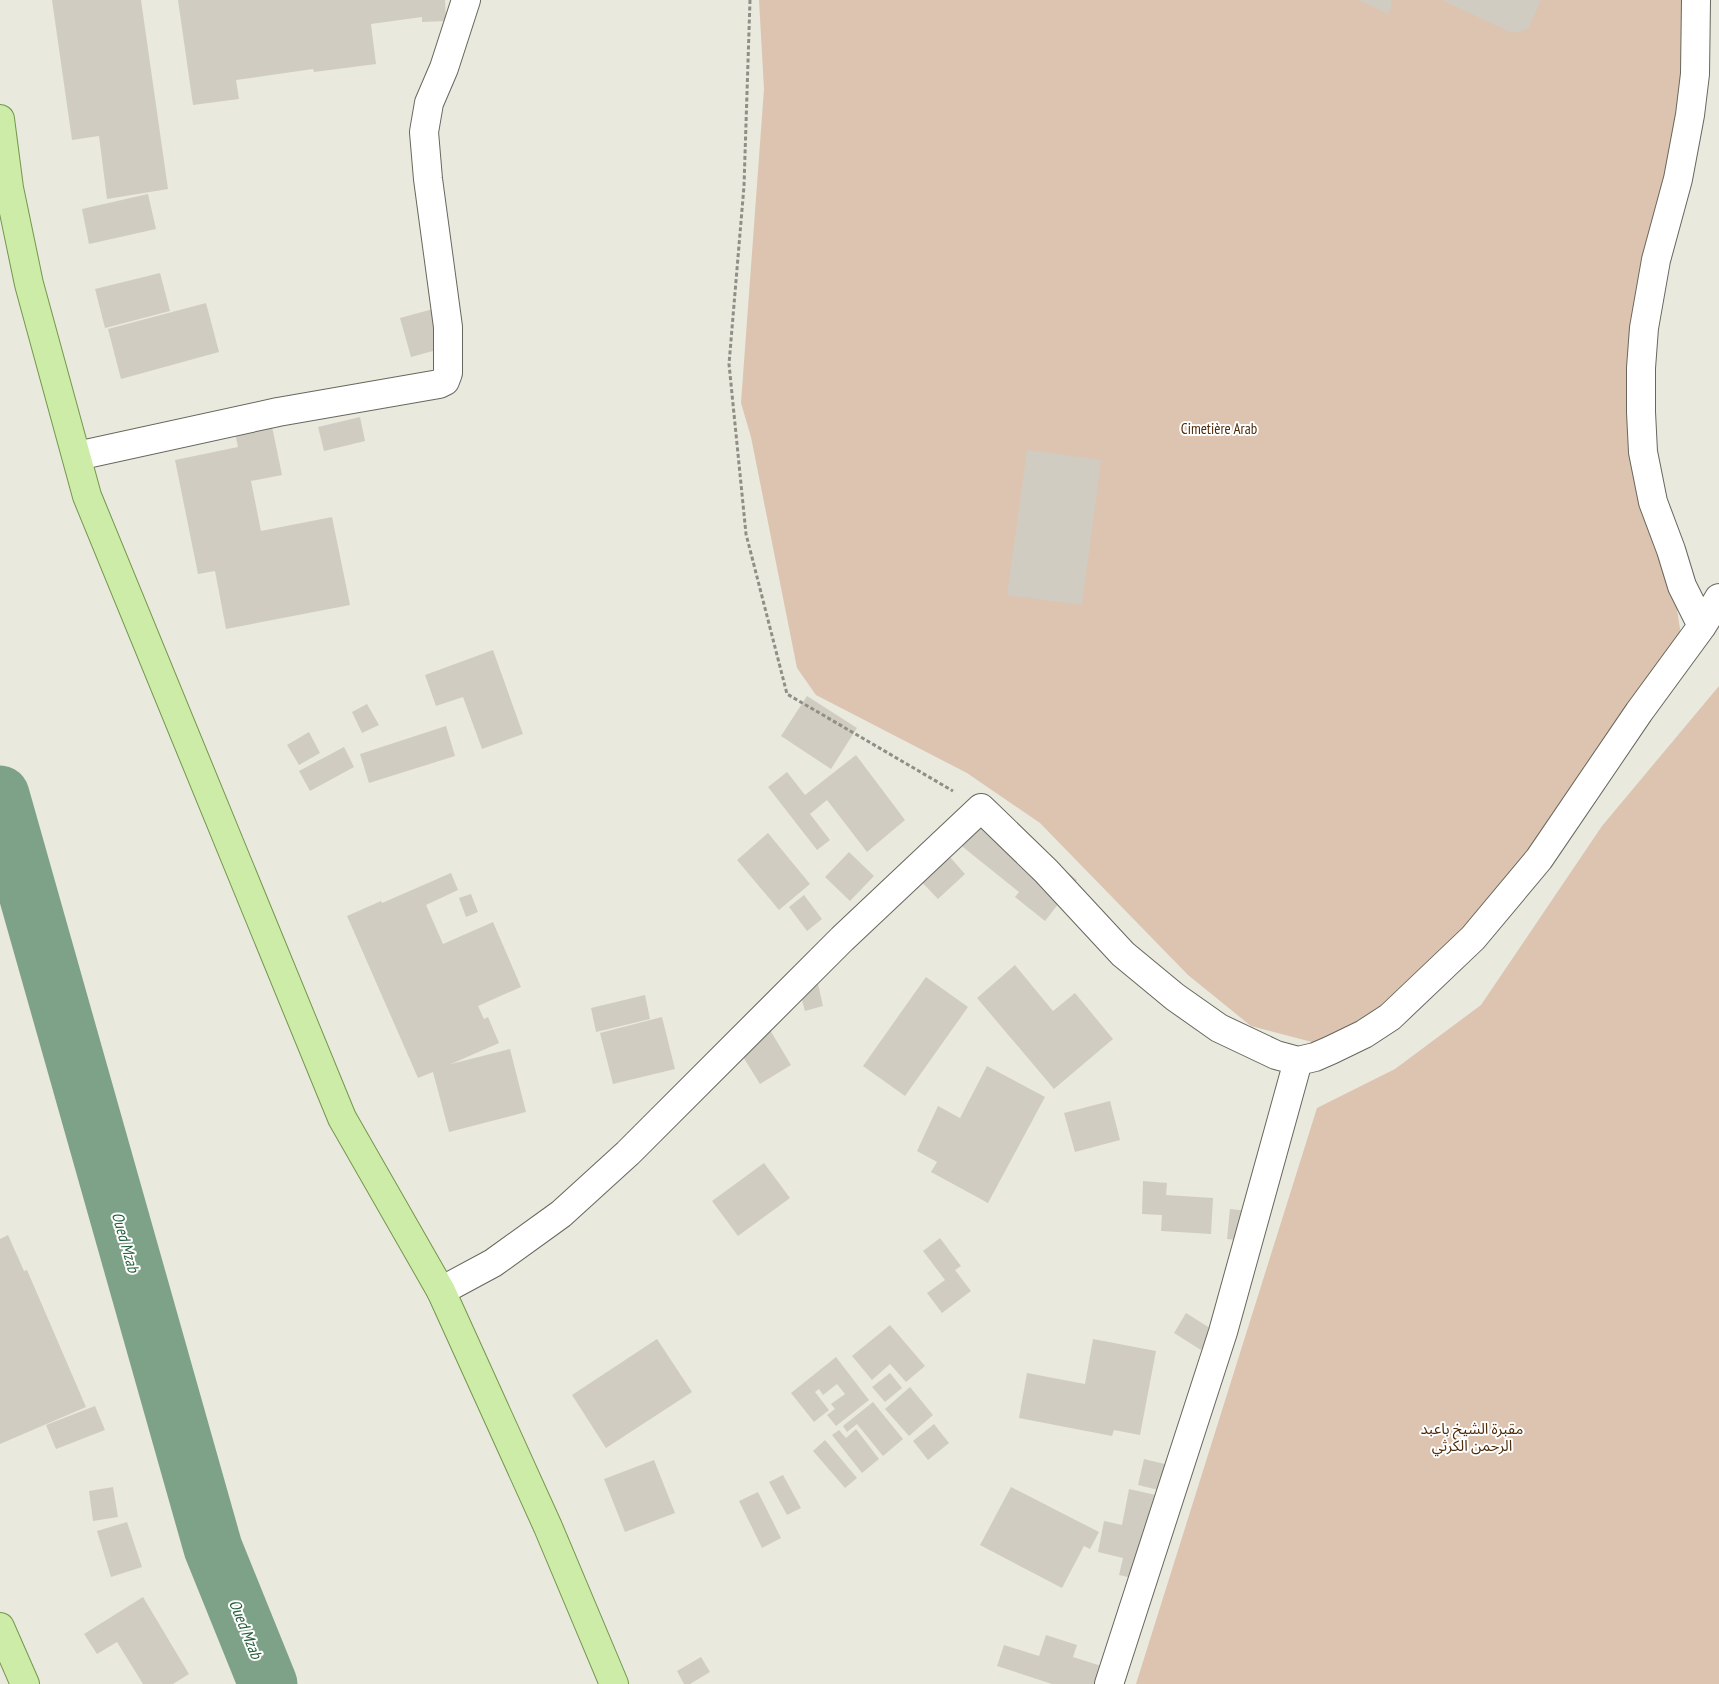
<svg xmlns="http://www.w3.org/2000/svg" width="1719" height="1684" viewBox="0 0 1719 1684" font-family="'PT Sans Narrow','Noto Sans Arabic',sans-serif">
  <rect width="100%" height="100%" fill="#e9e9de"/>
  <path fill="#dcc4b0" d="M759 0H1681L1688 88 1647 413 1682 642 1481 927 1331 1047 1251 1026 1188 975 1040 823 967 773 816 695 797 668 751 437 741 403 764 89Z
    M1719 686V1684H1136L1317 1108 1395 1069 1481 1005 1602 826Z"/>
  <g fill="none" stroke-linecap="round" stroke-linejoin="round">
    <path stroke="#7ea288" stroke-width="59" d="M0 795 213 1548 268 1684"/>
  </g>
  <path fill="#d1ccc2" d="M52 0H141L168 189 107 199 99 136 72 140Z
    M178 0H445L446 21 422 22V17L371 24 376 64 314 72 313 69 236 80 239 99 193 105Z
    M1359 0H1391L1392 5 1388 14Z
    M1442 0H1541L1528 29 1512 33Z
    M148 194 156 229 89 244 82 209Z
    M160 273 170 311 105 328 95 289Z
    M206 303 219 352 121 379 108 329Z
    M433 309 444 348 411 357 400 318Z
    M268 407 282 475 251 481 261 531 332 517 350 605 226 629 215 571 198 574 175 460 238 447 231 414Z
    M360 417 365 441 324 451 318 427Z
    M1027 450 1101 460 1082 605 1007 595Z
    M493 650 523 734 482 749 463 697 436 706 425 675Z
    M807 696 857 728 831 769 781 736Z
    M367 704 379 725 362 733 352 712Z
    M446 726 455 756 369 783 360 754Z
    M309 732 320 753 299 765 287 745Z
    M344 747 354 767 310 791 299 771Z
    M856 755 905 820 867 852 827 800 810 814 830 840 817 850 768 787 787 772 805 795Z
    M981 803 1077 880 1045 921 1015 897 1019 892 953 839Z
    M768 833 810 884 779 910 737 860Z
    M941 847 965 874 938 899 913 873Z
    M849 852 874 876 850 901 825 877Z
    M451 873 458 890 426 905 443 944 493 922 521 987 478 1006 484 1019 488 1017 499 1043 451 1064 510 1049 526 1112 449 1132 433 1072 418 1078 347 916 381 901 382 903Z
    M471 894 478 912 466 917 459 898Z
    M804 895 822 919 807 931 789 907Z
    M1015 965 1053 1011 1075 993 1113 1039 1054 1089 977 998Z
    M926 977 968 1007 905 1096 863 1066Z
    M818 984 823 1006 805 1011 799 990Z
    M645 995 650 1019 596 1032 591 1008Z
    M662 1017 675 1069 613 1084 600 1033Z
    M767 1025 791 1065 760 1084 735 1044Z
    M987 1066 1045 1097 988 1203 931 1172 937 1162 917 1151 938 1106 960 1118Z
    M1110 1101 1120 1140 1075 1152 1064 1113Z
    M764 1163 790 1198 738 1236 712 1201Z
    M1143 1181 1167 1183 1166 1195 1213 1198 1211 1234 1161 1231 1162 1215 1142 1214Z
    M1230 1209 1249 1211 1247 1241 1227 1239Z
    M8 1235 24 1271 27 1270 86 1407 0 1444V1239Z
    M940 1238 961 1266 955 1270 971 1291 942 1313 927 1293 945 1280 923 1251Z
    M1186 1313 1213 1330 1201 1350 1174 1333Z
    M890 1325 925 1366 906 1382 890 1364 872 1380 852 1356Z
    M657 1339 692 1392 606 1448 572 1395Z
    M1093 1339 1156 1351 1140 1435 1114 1430 1112 1436 1019 1418 1027 1373 1085 1384Z
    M836 1357 869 1400 836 1426 827 1415 835 1409 831 1404 845 1394 837 1384 823 1395 819 1389 815 1392 829 1410 814 1422 791 1393Z
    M890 1373 902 1388 885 1402 872 1387Z
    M910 1387 933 1415 909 1436 885 1409Z
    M873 1402 903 1439 883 1456 857 1424 847 1432 843 1426Z
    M95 1406 105 1430 56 1449 46 1425Z
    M934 1424 949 1443 928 1460 913 1441Z
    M856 1429 879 1459 862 1473 832 1435 839 1430 846 1438Z
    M825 1440 857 1478 845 1488 813 1451Z
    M1144 1459 1177 1467 1171 1493 1138 1485Z
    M654 1460 675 1513 625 1532 604 1479Z
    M783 1475 801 1508 787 1515 769 1482Z
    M113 1487 118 1517 93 1521 89 1491Z
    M1011 1487 1099 1532 1090 1549 1084 1546 1062 1588 980 1545Z
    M1129 1489 1169 1498 1150 1582 1119 1575 1123 1558 1098 1552 1104 1521 1122 1525Z
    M758 1492 781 1538 762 1548 739 1501Z
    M127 1522 142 1567 111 1577 97 1531Z
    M143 1597 189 1674 173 1684H143L117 1642 97 1654 84 1634Z
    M1046 1635 1077 1645 1073 1657 1111 1669 1106 1684H1052L997 1666 1004 1645 1039 1656Z
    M701 1657 710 1672 690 1684H684L677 1671Z"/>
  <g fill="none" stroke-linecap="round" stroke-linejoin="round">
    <defs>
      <path id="minor" d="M1696 0 1695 74 1690 115 1678 179 1656 260 1644 328 1641 368V412L1643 452 1653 502 1671 550 1682 586 1702 626
        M77 456 278 412 439 384 445 381 448 373V327L428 179 424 132 429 103 444 68 466 0
        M441 1291 493 1263 561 1214 628 1153 842 939 981 808 1046 871 1123 954 1175 997 1219 1028 1276 1055 1298 1061 1315 1057 1331 1050 1364 1034 1390 1017 1473 938 1539 859 1639 712 1702 626 1719 598
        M1109 1684 1223 1332 1298 1061"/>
      <path id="major" d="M0 119 9 188 29 284 87 496 342 1118 441 1291 548 1527 614 1684
        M0 1627 25 1684"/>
    </defs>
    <use href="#minor" stroke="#67675d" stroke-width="30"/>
    <use href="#major" stroke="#74974c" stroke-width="30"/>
    <path stroke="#8f8f87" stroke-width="3" stroke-dasharray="4 2.5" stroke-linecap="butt" d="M750 0 744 186 729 364 746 534 787 694 953 791"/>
    <use href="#minor" stroke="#fff" stroke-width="28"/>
    <use href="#major" stroke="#cceca8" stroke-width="28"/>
  </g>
  <g text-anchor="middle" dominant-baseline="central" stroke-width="4" stroke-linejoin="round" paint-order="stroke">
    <g font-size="15" fill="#4e2c0a" stroke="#fff">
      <text x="1219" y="428">Cimetière Arab</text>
      <text x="1472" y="1428">مقبرة الشيخ باعبد<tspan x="1472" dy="17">الرحمن الكرثي</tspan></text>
    </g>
    <g font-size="16" font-style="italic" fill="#245e3a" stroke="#fff">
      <text transform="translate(126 1242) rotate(74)">Oued Mzab</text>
      <text transform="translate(246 1629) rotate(68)">Oued Mzab</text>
    </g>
  </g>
</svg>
